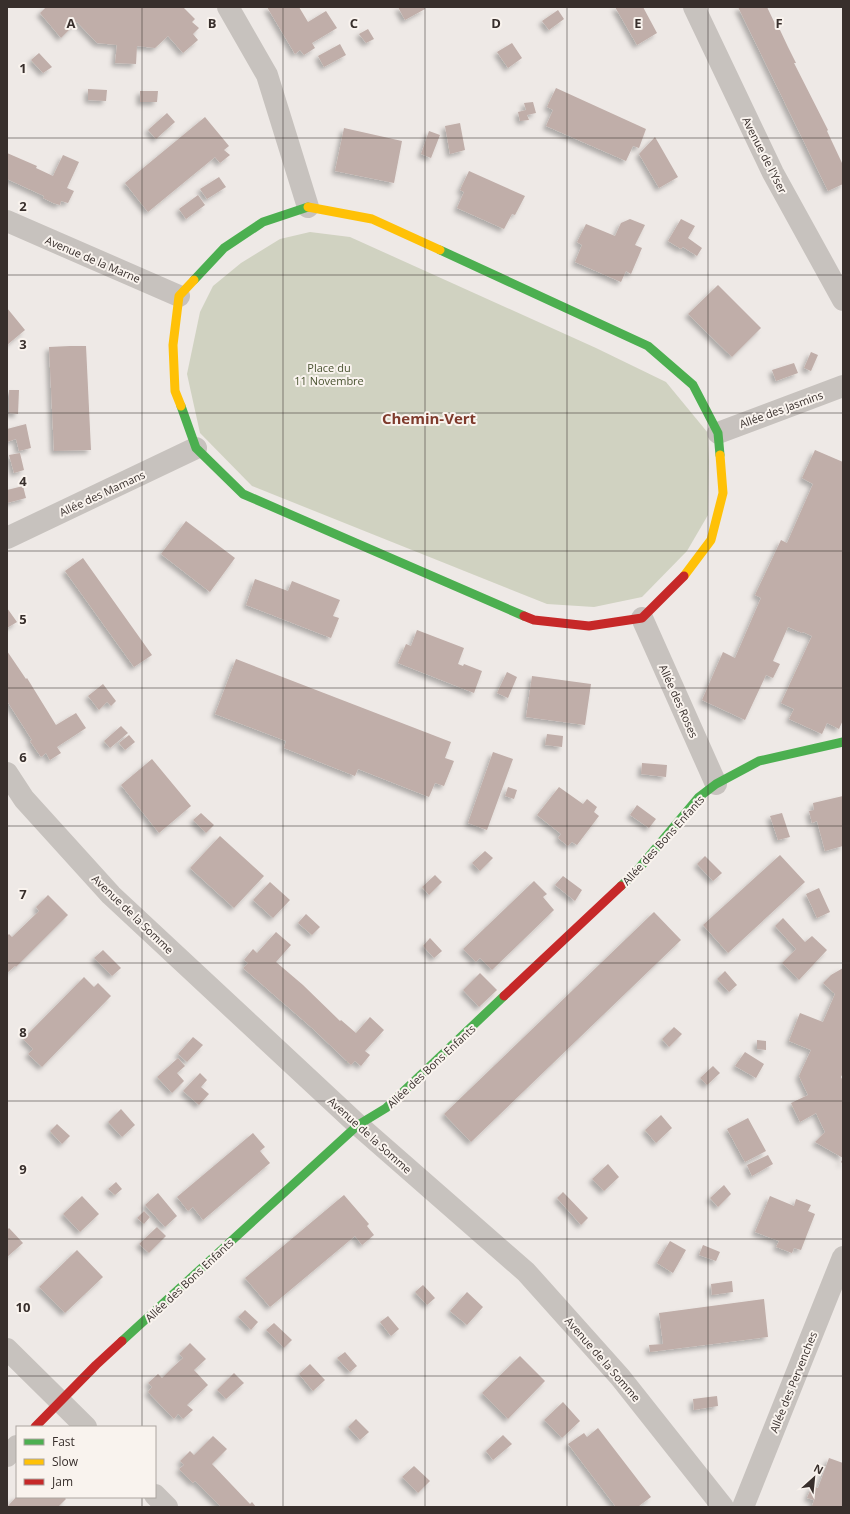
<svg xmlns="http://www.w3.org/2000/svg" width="850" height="1514" viewBox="0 0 850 1514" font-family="'Open Sans',sans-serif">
  <defs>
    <filter id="shadow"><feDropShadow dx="-3.5" dy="3.5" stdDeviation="2" flood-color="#0004"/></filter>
  </defs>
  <rect width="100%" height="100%" fill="#eee9e6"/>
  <path fill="#d0d2c1" d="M310 232 350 237 596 348 666 382 708 433 709 461 708 515 687 551 642 597 594 607 547 604 252 486 200 433 187 374 200 312 213 286 241 263 280 239Z"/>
  <path fill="#c0aea9" filter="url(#shadow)" d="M46 7H183L195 19 192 22 199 28 193 34 198 40 183 53 168 36 155 48 137 46 136 64 115 63 117 45 97 43 77 22 61 38 40 13Z
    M267 7H299L308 22 326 11 337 28 312 43 315 48 304 55 300 50 295 54Z
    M398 7H424L425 9 405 20Z
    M615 7H643L657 33 637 45Z
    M738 7H767L778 30H780L788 47 796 63H794L828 130 827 131 842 163 843 162V184L828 191Z
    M558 10 564 19 549 30 542 21Z
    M368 29 374 39 366 43 359 34Z
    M512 43 522 58 508 68 497 52Z
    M340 44 346 55 324 67 318 56Z
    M39 53 52 67 43 73 31 60Z
    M556 88 646 129 639 148 633 146 626 161 546 126 553 110 547 107Z
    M88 89 107 90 106 101 88 100Z
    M140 91H158L157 102H140Z
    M533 102 536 113 527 115 529 120 520 121 518 112 526 110 524 103Z
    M167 113 175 122 156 139 148 130Z
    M205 117 229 146 224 150 230 155 220 163 215 157 148 212 125 183Z
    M460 123 465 150 450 154 445 126Z
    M344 128 402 141 394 183 335 171Z
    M429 131 440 135 431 158 421 154Z
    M655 137 678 177 659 188 639 154Z
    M7 153 37 166 36 168 53 176 63 155 79 162 67 188 74 191 68 203 61 201 60 205 53 203 43 198 44 196 7 179Z
    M469 171 525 196 515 215 512 214 504 229 457 208 464 192 460 190Z
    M219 177 226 187 207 199 200 189Z
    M198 195 205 205 186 219 179 209Z
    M630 219 645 225 635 245 642 248 631 274 626 271 621 282 575 262 582 245 577 242 586 224 615 236 621 223Z
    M681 219 695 226 688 238 702 248 697 256 683 247 681 249 668 241Z
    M718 285 761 328 732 357 688 314Z
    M7 308 25 330 7 345Z
    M70 346H86L91 450 54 451 49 347Z
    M811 352 818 355 811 371 804 368Z
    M794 363 798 373 776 381 772 370Z
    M9 390H19L18 414 9 413Z
    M26 424 31 448 19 451 16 439 7 442V429Z
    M815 450 843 462V720L839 729 827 723 822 734 789 719 794 709 781 703 812 636 803 632 802 633 788 627 773 661 780 664 773 678 766 675 745 720 702 700 723 652 735 658 761 598 755 595 781 540 787 543 813 484 802 478Z
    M20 453 24 470 14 473 9 455Z
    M23 486 26 498 7 503V490Z
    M186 521 235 558 210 592 161 554Z
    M83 558 152 655 134 667 65 571Z
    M255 579 288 591 292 581 340 600 333 616 339 618 331 638 246 605Z
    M7 608 17 622 7 628Z
    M417 630 464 648 458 664 463 666 464 664 482 671 474 693 398 663 406 644 411 646Z
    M7 651 26 679 27 678 56 725 76 713 86 728 57 747 61 753 50 760 46 753 41 757 30 741 32 740 7 701Z
    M236 659 451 742 445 758 454 761 444 786 435 783 429 797 358 769 355 776 284 748 286 741 215 714Z
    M507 672 517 677 508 698 497 693Z
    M532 676 591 684 585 725 526 717Z
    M103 684 116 701 111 706 107 702 99 710 88 696Z
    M121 726 128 733 110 748 104 741Z
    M547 734 563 736 562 747 545 745Z
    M129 735 135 742 125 750 119 743Z
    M493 752 513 759 487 830 468 823Z
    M152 759 191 806 159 833 121 785Z
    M642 763 667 765 666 777 641 774Z
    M508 787 517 790 514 799 505 796Z
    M559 787 583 804 587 799 597 807 594 812 599 816 577 845 572 842 568 846 558 838 561 834 537 815Z
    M843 796V846L825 851 817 821 812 823 809 811 814 810 813 803Z
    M637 805 656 819 649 828 630 815Z
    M201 813 214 825 206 833 193 820Z
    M782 813 790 837 778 840 770 816Z
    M220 836 264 876 234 908 190 868Z
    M485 851 493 858 480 871 472 863Z
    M780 855 805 882 728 953 703 925Z
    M705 856 722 873 713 881 697 864Z
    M435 875 442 882 429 895 422 887Z
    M563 876 582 890 575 901 555 885Z
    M534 881 547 894 543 897 554 910 492 970 480 958 476 962 463 949Z
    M270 882 290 900 273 918 253 900Z
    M819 888 830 912 817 918 806 894Z
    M48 895 68 915 16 967 15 966 7 973V936L9 934 12 937 39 911 36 907Z
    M654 912 681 940 471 1142 444 1114Z
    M306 914 320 927 312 935 298 923Z
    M783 918 805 942 812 936 827 950 799 980 782 963 796 949 775 926Z
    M276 932 291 945 276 962 303 985 340 1021 341 1020 356 1033 370 1017 384 1030 365 1051 370 1055 361 1066 355 1061 351 1065 312 1028 243 968 248 963 244 960 253 949 257 953Z
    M430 938 442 951 434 958 423 946Z
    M103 950 121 968 112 976 94 958Z
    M843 968V1073L841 1077 843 1081V1164L841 1162 843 1158 815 1142 825 1132 816 1113 800 1122 791 1103 808 1095 799 1076 811 1050 789 1041 800 1013 823 1022 835 994 823 983 831 975Z
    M725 971 737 985 729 992 717 979Z
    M480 973 497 990 479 1007 463 990Z
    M84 977 94 987 98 983 111 996 42 1067 28 1054 33 1049 23 1039Z
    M674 1027 682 1034 669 1047 662 1039Z
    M193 1037 203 1045 187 1062 178 1054Z
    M757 1040 766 1041V1050L757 1049Z
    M745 1052 764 1064 756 1078 735 1066Z
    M178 1058 185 1066 177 1073 184 1081 172 1093 157 1077Z
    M713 1066 720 1073 707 1085 700 1078Z
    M200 1073 207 1080 201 1087 209 1094 199 1105 183 1091Z
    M121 1109 135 1125 122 1137 108 1122Z
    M661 1115 672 1128 656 1143 645 1130Z
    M748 1118 766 1151 745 1162 727 1129Z
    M57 1124 70 1136 62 1144 50 1131Z
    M253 1133 265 1147 260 1151 270 1163 203 1220 193 1207 188 1211 177 1197Z
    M768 1155 773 1164 752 1176 747 1165Z
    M608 1164 619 1177 604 1191 592 1179Z
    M116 1182 122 1189 115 1195 108 1189Z
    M724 1185 731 1194 718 1207 710 1198Z
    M563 1192 588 1218 581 1225 557 1198Z
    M158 1193 177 1216 165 1227 145 1205Z
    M344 1195 369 1224 367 1226 374 1235 362 1245 355 1236 270 1307 245 1278Z
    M82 1196 99 1214 80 1232 63 1214Z
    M770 1196 794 1206 796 1199 811 1205 808 1211 815 1214 801 1250 794 1248 792 1253 776 1247 779 1241 755 1232Z
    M144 1211 150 1217 144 1224 137 1218Z
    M157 1227 166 1236 149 1253 139 1244Z
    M9 1228 23 1243 7 1257V1230Z
    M670 1241 686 1250 673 1273 657 1263Z
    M703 1245 720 1252 716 1261 699 1255Z
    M77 1250 103 1277 65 1313 39 1287Z
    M732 1281 733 1292 712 1295 711 1284Z
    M423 1285 435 1298 427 1305 415 1292Z
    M467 1292 483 1307 467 1325 450 1311Z
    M764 1299 768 1337 650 1352 649 1345 663 1344 659 1313Z
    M245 1310 258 1322 251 1330 238 1317Z
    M388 1316 399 1329 391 1336 380 1322Z
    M274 1323 292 1340 284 1348 266 1330Z
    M190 1343 206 1359 194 1370 208 1385 187 1405 193 1410 183 1419 178 1414 174 1419 148 1392 152 1387 148 1383 158 1374 162 1378 172 1368 183 1358 179 1354Z
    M345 1352 357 1366 350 1372 337 1358Z
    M520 1356 545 1381 508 1419 482 1393Z
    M310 1364 325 1380 313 1391 299 1374Z
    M234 1373 244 1383 226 1399 217 1390Z
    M717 1396 718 1406 694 1410 693 1399Z
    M563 1402 580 1421 562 1438 544 1420Z
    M356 1419 369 1432 360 1440 348 1427Z
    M598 1428 651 1497 639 1506 640 1507H616L568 1444 584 1433 587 1437Z
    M503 1435 512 1444 493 1460 486 1451Z
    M213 1436 227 1449 212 1464 250 1504 252 1502 256 1507H221L195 1481 193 1483 179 1469 184 1465 180 1461 190 1451 194 1455Z
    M829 1458 843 1463V1507H816L812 1506 814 1500 807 1498 812 1486 818 1488Z
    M414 1466 430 1481 418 1493 402 1477Z
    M17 1496V1497H64L66 1499 58 1507H7Z"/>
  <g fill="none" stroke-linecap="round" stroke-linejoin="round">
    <path stroke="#c7c2be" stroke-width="22" d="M228 7 267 75 308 207
      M694 7 773 173 843 300
      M7 221 179 296
      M718 433 843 386
      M7 538 196 448
      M642 618 716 784
      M7 773 24 799 111 895 358 1125 526 1272 620 1377 723 1507
      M7 1349 86 1427
      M7 1456 17 1446
      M155 1495 167 1507
      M743 1507 843 1257"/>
    <path stroke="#4caf50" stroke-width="9" d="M440 250 648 346 693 385 718 433 720 455
      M194 280 224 248 263 222 308 207
      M181 406 196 448 243 494 524 616
      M621 886 635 873 699 797 716 784 759 761 843 742
      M122 1341 358 1125 386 1108 504 996"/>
    <path stroke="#ffc107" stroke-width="9" d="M308 207 372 219 440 250
      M181 406 175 391 173 345 179 296 194 280
      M684 576 711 540 723 493 720 455"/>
    <path stroke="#c62828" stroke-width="9" d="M524 616 534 620 589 626 642 618 684 576
      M504 996 621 886
      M35 1427 96 1365 122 1341"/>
  </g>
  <path fill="none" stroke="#382f2c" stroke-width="1" stroke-opacity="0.55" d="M142 7V1427M283 7V1507M425 7V1507M567 7V1507M708 7V1507M7 138H843M7 275H843M7 413H843M7 551H843M7 688H843M7 826H843M7 963H843M7 1101H843M7 1239H843M7 1376H843M142 1497V1507"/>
  <g text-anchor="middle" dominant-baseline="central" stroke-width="4" stroke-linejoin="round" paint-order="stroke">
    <g font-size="11" fill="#382f2c" stroke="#f9f3ee">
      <text transform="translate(765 155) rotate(63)">Avenue de l'Yser</text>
      <text transform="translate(93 259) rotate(23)">Avenue de la Marne</text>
      <text transform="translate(781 409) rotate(-20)">Allée des Jasmins</text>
      <text transform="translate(102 493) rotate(-25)">Allée des Mamans</text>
      <text transform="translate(679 701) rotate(66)">Allée des Roses</text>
      <text transform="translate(663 840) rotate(-48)">Allée des Bons Enfants</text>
      <text transform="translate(133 914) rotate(44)">Avenue de la Somme</text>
      <text transform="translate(431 1066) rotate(-43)">Allée des Bons Enfants</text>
      <text transform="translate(370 1135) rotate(42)">Avenue de la Somme</text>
      <text transform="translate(189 1280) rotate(-43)">Allée des Bons Enfants</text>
      <text transform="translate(603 1359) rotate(49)">Avenue de la Somme</text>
      <text transform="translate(793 1382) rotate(-68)">Allée des Pervenches</text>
    </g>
    <g font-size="11" fill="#4a5432" stroke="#f9f3ee">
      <text x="329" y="367">Place du<tspan x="329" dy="13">11 Novembre</tspan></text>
    </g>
    <g font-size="15" font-weight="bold" fill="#7f3b2d" stroke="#f9f3ee">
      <text x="429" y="418">Chemin-Vert</text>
    </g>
  </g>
  <g font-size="13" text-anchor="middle" font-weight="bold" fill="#382f2c" stroke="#f9f3ee" stroke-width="4" stroke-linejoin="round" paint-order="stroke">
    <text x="71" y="28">A</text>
    <text x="212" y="28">B</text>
    <text x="354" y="28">C</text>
    <text x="496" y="28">D</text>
    <text x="638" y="28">E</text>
    <text x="779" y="28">F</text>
    <text x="23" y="73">1</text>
    <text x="23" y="211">2</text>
    <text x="23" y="349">3</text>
    <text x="23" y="486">4</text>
    <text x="23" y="624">5</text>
    <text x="23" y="762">6</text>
    <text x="23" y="899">7</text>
    <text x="23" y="1037">8</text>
    <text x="23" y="1174">9</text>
    <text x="23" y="1312">10</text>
  </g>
  <rect width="850" height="1514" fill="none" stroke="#382f2c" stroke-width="16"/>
  <rect x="16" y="1426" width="140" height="72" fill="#f9f3ee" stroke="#aca5a0"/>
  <rect x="24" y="1439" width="20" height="6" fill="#4caf50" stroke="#aca5a0"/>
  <text x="52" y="1446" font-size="12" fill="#382f2c">Fast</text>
  <rect x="24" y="1459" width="20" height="6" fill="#ffc107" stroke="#aca5a0"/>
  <text x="52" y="1466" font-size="12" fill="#382f2c">Slow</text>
  <rect x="24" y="1479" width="20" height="6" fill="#c62828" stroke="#aca5a0"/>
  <text x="52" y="1486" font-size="12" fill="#382f2c">Jam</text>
  <g transform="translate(814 1478) rotate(27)" stroke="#f9f3ee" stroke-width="3" paint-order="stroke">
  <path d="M0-3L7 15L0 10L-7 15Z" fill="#382f2c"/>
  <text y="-6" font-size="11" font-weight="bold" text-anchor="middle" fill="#382f2c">N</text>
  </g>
</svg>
